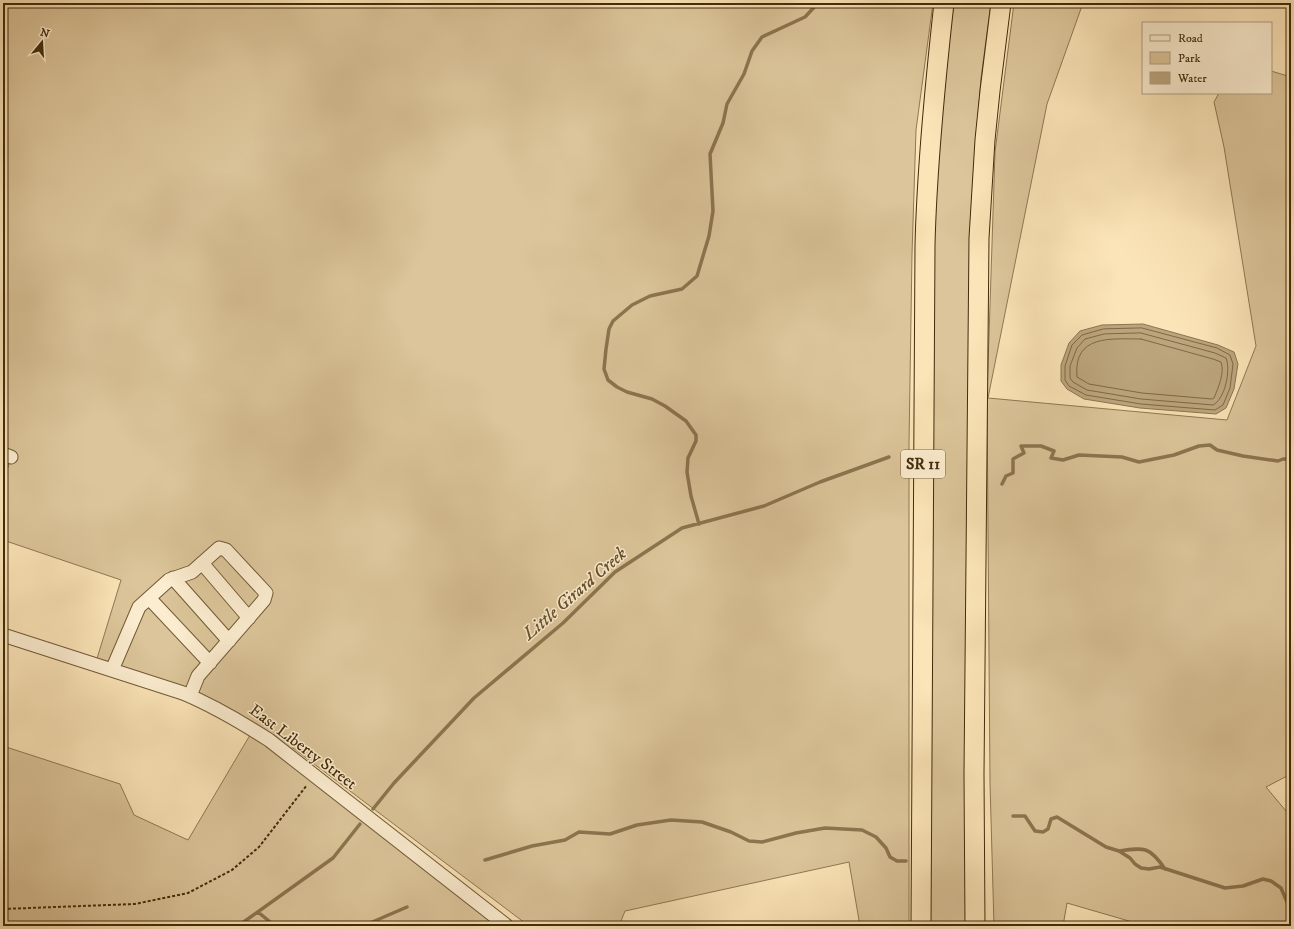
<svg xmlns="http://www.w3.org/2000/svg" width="1294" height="929" viewBox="0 0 1294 929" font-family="'IM FELL DW Pica',serif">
  <rect width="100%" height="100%" fill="#fbe4b7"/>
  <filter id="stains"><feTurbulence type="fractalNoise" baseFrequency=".005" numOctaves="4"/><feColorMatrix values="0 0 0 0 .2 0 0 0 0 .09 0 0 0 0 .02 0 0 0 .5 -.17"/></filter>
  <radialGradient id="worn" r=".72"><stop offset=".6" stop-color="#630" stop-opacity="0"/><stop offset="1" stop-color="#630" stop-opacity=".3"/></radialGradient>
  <path fill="#dcc59a" stroke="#8f7852" d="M3 3H933L916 130 912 254 909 443V926H860L849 862 625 911 619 926H529L293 748 285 752 507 926H3V746L120 784 134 815 188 840 253 730 239 721 95 665 121 580 3 540V484L11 457 3 454V375L6 367 3 366Z
    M954 3H991L981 78 975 154 967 926H927L932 252 936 151 947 47Z
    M1014 3H1083L1047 104 988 398 1227 420 1256 346 1224 147 1214 102 1219 93H1271V71L1291 77V774L1266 787 1291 817V926H1146L1067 903 1063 926H994L990 783 987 398 995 152Z"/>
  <path fill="#bca57d" stroke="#8b754f" d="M1143 324 1218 345 1234 352 1238 364 1234 389 1226 408 1216 414 1140 408 1084 399 1067 389 1061 381V365L1069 343 1080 331 1102 325Z"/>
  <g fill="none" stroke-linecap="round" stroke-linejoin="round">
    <path stroke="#7f6844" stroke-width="1" d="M1142 328 1217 348 1230 355 1233 364 1230 388 1223 405 1215 410 1141 404 1086 395 1069 386 1065 380V366L1072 345 1082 335 1103 329Z
      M1141 333 1215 353 1226 358C1231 370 1225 399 1213 405L1141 399 1087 390 1073 382 1070 378V366L1077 348 1085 339 1104 334Z
      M1141 339 1213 359 1221 362C1225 373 1218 388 1214 398L1212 399 1142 393 1089 384 1077 377C1073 334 1111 339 1141 339Z"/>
    <path stroke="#8b754f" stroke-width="3.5" d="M1002 484 1006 476 1013 473V459L1024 453 1021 446H1041L1054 451 1051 458 1063 460 1079 455 1122 457 1139 462 1174 455 1199 446 1210 445 1217 450 1243 456 1278 461 1283 459H1291
      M699 524 691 496 687 472 688 458 696 441V435L686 421 665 406 652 399 627 392 617 387 608 380 604 369 606 349 609 329 613 321 632 305 650 296 682 289 697 276 709 236 713 211 710 154 723 123 727 104 744 74 752 51 762 37 805 17 818 3
      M373 809 394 783 474 698 563 623 615 572 682 528 764 506 820 482 889 457
      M1013 816H1025L1035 831 1043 832 1048 829 1051 819 1057 817 1106 847 1119 851 1130 858 1135 864 1141 868 1149 869 1160 867 1225 888 1243 886 1263 879 1271 881 1281 888 1291 911
      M1119 851C1145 847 1150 847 1165 869
      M485 860 532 846 565 840 579 832 610 834 637 825 671 820 702 822 731 832 749 841 762 842 796 833 825 828 862 830 876 837 886 848 890 857 897 861H906
      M258 912 275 926
      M238 926 333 858 360 824
      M363 926 407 907"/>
    <defs>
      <path id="minor" d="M3 454 11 457
        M202 563 249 618
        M173 578 229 641
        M149 598 210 663
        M3 635 183 693C214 706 241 722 269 740L507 926
        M112 670 139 607 169 580 192 572 219 548 226 550 266 593 264 600 198 676 190 696"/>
      <path id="highway" d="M921 926 925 245C927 164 935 84 944 3
        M975 926 974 774 979 238 985 140 990 91 1001 3"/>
    </defs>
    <use href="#minor" stroke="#705a36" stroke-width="15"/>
    <use href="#highway" stroke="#422c0b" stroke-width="21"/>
    <path stroke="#422c0b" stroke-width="2" stroke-dasharray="3 2" stroke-linecap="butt" d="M3 909 135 904 188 893 232 870 259 847 307 785"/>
    <use href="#minor" stroke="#fcedd0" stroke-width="13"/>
    <use href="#highway" stroke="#fbe4b7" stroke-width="19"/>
  </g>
  <g text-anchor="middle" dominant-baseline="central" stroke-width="3" stroke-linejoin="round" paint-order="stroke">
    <rect fill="#fcedd0" stroke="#7a6646" stroke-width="1" x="901" y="450" width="44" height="28" rx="3"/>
    <g font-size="16" font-weight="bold" fill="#422c0b">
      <text x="923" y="464">SR 11</text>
    </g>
    <g font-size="17" fill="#422c0b" stroke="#fcedd0">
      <text transform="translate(303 747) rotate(37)">East Liberty Street</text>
    </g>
    <g font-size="18" font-style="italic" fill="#67502d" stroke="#fcedd0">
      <text transform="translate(575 594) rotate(-41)">Little Girard Creek</text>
    </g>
  </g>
  <rect width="1294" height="929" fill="none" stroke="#fbe4b7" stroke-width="16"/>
  <rect x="4" y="4" width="1286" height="921" fill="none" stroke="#422c0b" stroke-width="2"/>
  <rect x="8" y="8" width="1278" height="913" fill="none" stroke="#422c0b"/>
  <rect x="1142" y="22" width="130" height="72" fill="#fcedd0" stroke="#b2a081"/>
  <rect x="1150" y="35" width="20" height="6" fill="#fcedd0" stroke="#b2a081"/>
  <text x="1178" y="42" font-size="12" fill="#422c0b">Road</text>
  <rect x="1150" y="52" width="20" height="12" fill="#dcc59a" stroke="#b2a081"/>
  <text x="1178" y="62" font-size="12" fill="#422c0b">Park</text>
  <rect x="1150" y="72" width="20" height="12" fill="#bca57d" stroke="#b2a081"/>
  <text x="1178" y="82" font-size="12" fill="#422c0b">Water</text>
  <g transform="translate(42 42) rotate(18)" stroke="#fcedd0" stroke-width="3" paint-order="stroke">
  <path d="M0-3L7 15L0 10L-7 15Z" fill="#422c0b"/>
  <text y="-6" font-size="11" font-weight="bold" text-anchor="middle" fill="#422c0b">N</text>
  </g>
  <rect width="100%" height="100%" filter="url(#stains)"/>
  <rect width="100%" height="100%" fill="url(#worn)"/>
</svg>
